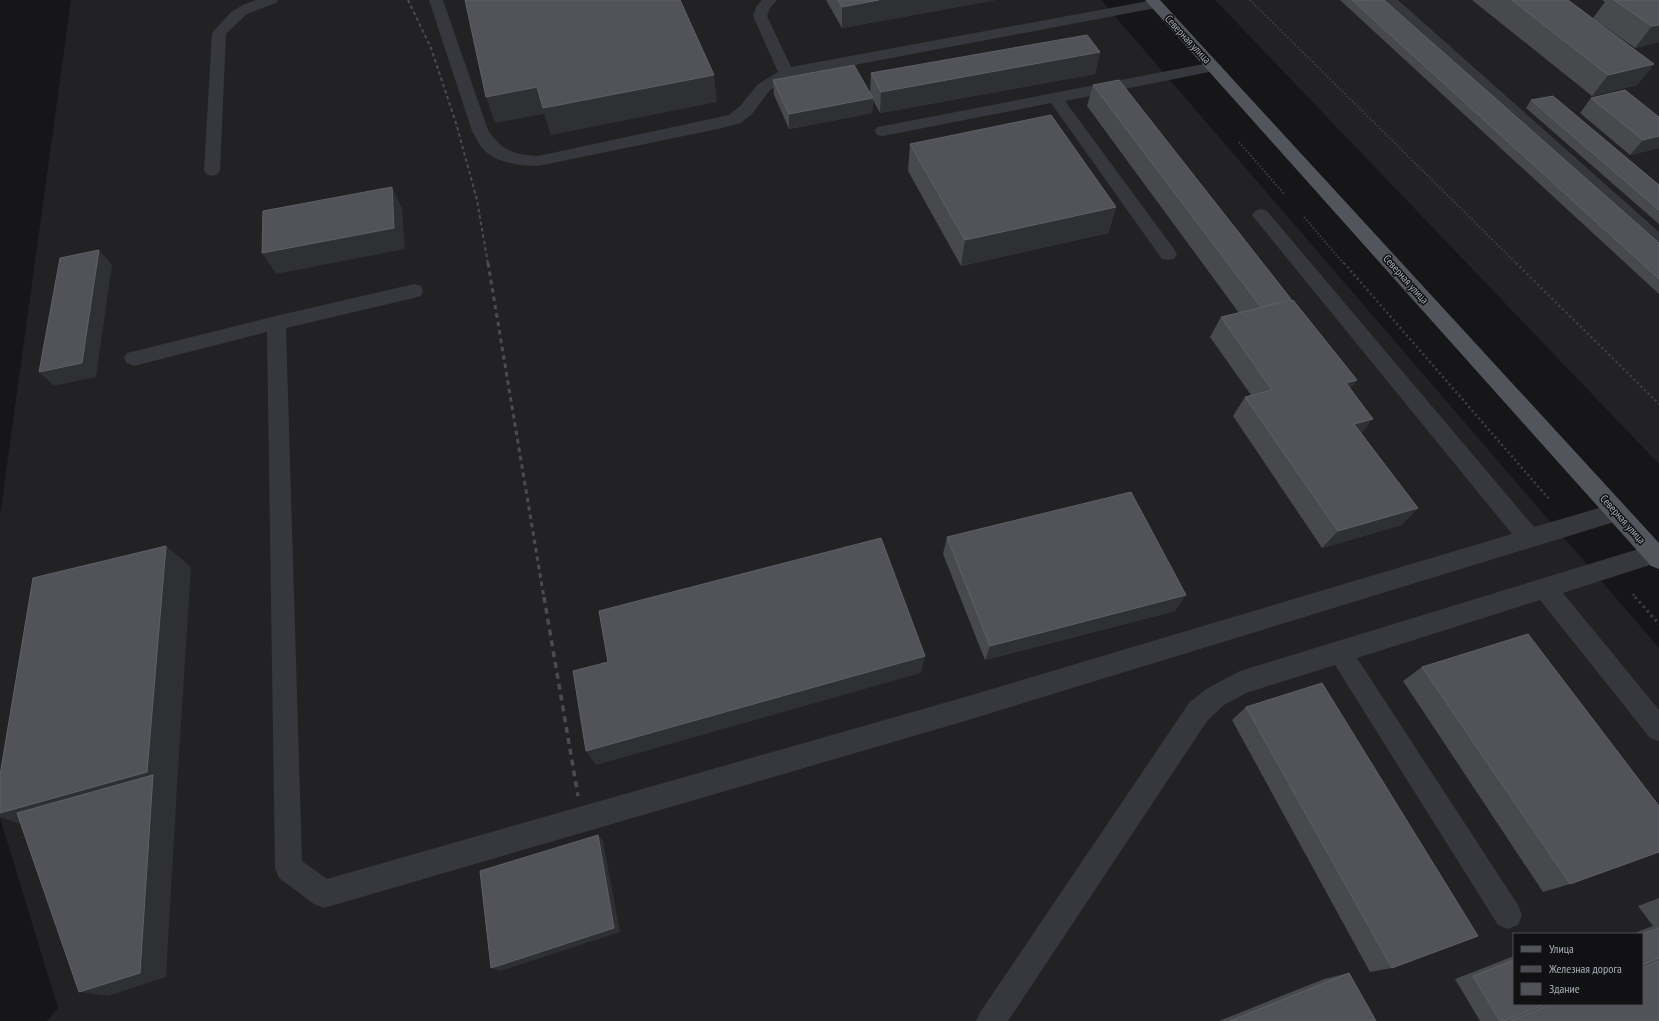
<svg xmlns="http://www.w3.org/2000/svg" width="1659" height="1021" viewBox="0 0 1659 1021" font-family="'PT Sans Narrow',sans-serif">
  <rect width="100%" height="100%" fill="#161618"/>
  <path fill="#222225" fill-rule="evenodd" d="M71 0H1101L1659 648V1021H47L58 1008 0 818V516ZM1514 934H1642V1004H1514Z
    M1215 0H1659V464Z"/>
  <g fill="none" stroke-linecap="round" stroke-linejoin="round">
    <path stroke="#3d3f44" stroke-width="2" stroke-dasharray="1.5 2" stroke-linecap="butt" d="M1250 0 1517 264
      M1239 142 1285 195
      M1304 217 1344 264"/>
    <path stroke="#3d3f44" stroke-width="2.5" stroke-dasharray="2 3" stroke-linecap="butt" d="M1344 263 1549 499
      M1516 263 1659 404
      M1633 594 1636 598"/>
    <path stroke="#3d3f44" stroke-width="3" stroke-dasharray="2.5 3.5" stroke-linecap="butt" d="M1635 597 1659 624"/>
    <path fill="#37383d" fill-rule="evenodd" d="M256 0H278L276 3 247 14 226 34 220 170 218 174 212 176 206 174 204 170 212 33 231 12 243 5Z
      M429 0H443L488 130C502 151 514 155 538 156L729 115 740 106 758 84 778 72 753 16 756 7 762 0H777L770 8 767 16 791 67 1154 0 1161 1 1163 4 1161 7 1156 8 791 77 770 90 752 114 741 123 718 129 538 166C520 166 497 163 484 150 479 145 476 137 472 131Z
      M1382 0H1398L1659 232V248L1653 246Z
      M1214 62 1219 64 1222 67 1219 70 1065 101 1174 249 1177 254 1174 259 1168 260 1162 259 1051 103 883 136 877 135 875 131 877 127 883 126Z
      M1261 209 1267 211 1534 527 1616 503 1624 505 1627 512 1624 519 965 721 324 908 314 904 279 878 275 868 267 332 134 366 127 363 124 358 127 353 276 316 414 284 421 286 423 291 421 296 414 298 286 328 302 861 327 879 965 697 1512 534 1255 219 1252 215 1255 211Z
      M1655 544 1659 546V562L1563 593 1659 710V741L1650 738 1540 600 1357 658 1518 905 1522 915 1518 925 1508 929 1498 925 1335 665 1246 693 1224 705 1207 721 1008 1021H976L981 1011 1189 703 1206 689 1240 671Z"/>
    <path fill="#53555c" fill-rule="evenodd" d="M1145 0H1160L1659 543V569L1651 566Z"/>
    <path stroke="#4a4c52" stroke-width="2" stroke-dasharray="3.5 3" stroke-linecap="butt" d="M408 0 431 48 456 123 477 200 488 264"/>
    <path stroke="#4a4c52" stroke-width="3" stroke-dasharray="4.5 4" stroke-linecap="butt" d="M488 263 544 598"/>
    <path stroke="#4a4c52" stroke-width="3.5" stroke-dasharray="6 5" stroke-linecap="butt" d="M544 597 578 796"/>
  </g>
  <path fill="#47494d" d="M826 0H995L842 28Z
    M1340 0H1384L1659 243V294Z
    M1472 0H1568L1654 64 1637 85 1592 96Z
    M1602 0H1659V42L1635 48 1593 18 1605 2Z
    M1100 52 1095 74 880 113 873 100 872 113 789 129 774 95 773 80 870 93 871 73Z
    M1093 85 1291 299 1290 301 1357 380 1350 389 1361 434 1418 508 1401 525 1322 548 1233 416 1245 397 1251 395 1210 337 1221 317 1239 313 1087 106Z
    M1591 98 1659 148 1630 155 1580 113Z
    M1531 100 1659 185V224L1526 108Z
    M910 144 1116 207 1108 233 961 266 908 171Z
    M947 537 1175 611 985 660 943 554Z
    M1422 667 1570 884 1543 892 1403 681Z
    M1246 707 1392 968 1370 972 1232 720Z
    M1659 898V1021H1480L1455 979 1514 956V1004H1642V934H1632L1653 926 1638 906Z
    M1349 973 1376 1021H1219L1324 979Z"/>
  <path fill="#2f3033" d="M879 0H995L842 28V7Z
    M1659 25V42L1635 48 1652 26Z
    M1100 52 1095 74 880 113 881 92Z
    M1654 64 1637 85 1592 96 1608 75Z
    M714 75 717 102 551 135 544 114 495 123 486 97 537 87Z
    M873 98 872 113 789 129V114Z
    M1659 136V148L1630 155 1643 140Z
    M392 187 402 208 405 249 276 274 262 253Z
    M1116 207 1108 233 961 266 965 240Z
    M99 250 112 265 96 377 54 386 39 372Z
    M1291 299 1280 319 1249 327 1261 307Z
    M1357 380 1342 400 1346 383Z
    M1373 419 1358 438 1354 424Z
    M1418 508 1401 525 1322 548 1338 531Z
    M166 546 191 567 177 786 166 977 108 996 79 992 30 827 0 817V813Z
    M1186 595 1175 611 985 660 990 646Z
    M925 656 921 673 596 765 586 751Z
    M598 835 603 841 620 932 500 971 491 968Z"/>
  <path fill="#525359" stroke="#5f6168" d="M465 0H680L714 75 543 108 537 87 486 97Z
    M838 0H879L842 7Z
    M1352 0H1384L1659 243V279Z
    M1512 0H1568L1654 64 1608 75Z
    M1614 0H1659V25L1652 26Z
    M1087 35 1100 52 881 92 871 73Z
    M854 65 873 98 789 114 773 80Z
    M1119 80 1291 299 1261 307 1093 85Z
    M1625 90 1659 117V136L1643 140 1591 98Z
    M1553 96 1659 185V210L1531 100Z
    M1051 115 1116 207 965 240 910 144Z
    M392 187 394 228 262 253 263 211Z
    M99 250 82 363 39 372 60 258Z
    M1293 300 1357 380 1346 383 1373 419 1354 424 1418 508 1338 531 1245 397 1272 390 1221 317Z
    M1131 492 1186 595 990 646 947 537Z
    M881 538 925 656 586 751 573 671 608 662 599 611Z
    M166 546 147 772 0 813V775L33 578Z
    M1528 634 1659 806V852L1570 884 1422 667Z
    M1322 683 1478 936 1392 968 1246 707Z
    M153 775 140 973 79 992 17 813Z
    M598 835 614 928 491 968 480 871Z
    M1659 928V958L1642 965V934Z
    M1514 960V1004H1546L1504 1021H1500L1473 976Z
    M1659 961V1021H1510L1552 1004H1642V968Z
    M1349 973 1376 1021H1230Z"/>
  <g text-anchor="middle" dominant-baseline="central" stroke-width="3" stroke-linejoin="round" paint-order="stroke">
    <g font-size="11" fill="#a8adb8" stroke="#111113">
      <text transform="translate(1188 39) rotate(47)">Северная улица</text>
      <text transform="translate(1406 279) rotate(48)">Северная улица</text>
      <text transform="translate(1623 519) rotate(48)">Северная улица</text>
    </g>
  </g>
  <rect x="1513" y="933" width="130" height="72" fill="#111113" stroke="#4d4f55"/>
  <rect x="1521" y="946" width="20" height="6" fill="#53555c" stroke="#4d4f55"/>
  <text x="1549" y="953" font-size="12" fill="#a8adb8">Улица</text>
  <rect x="1521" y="966" width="20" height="6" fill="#4a4c52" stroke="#4d4f55"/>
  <text x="1549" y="973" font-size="12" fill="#a8adb8">Железная дорога</text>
  <rect x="1521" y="983" width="20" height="12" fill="#525359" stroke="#4d4f55"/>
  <text x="1549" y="993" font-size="12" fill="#a8adb8">Здание</text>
</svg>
